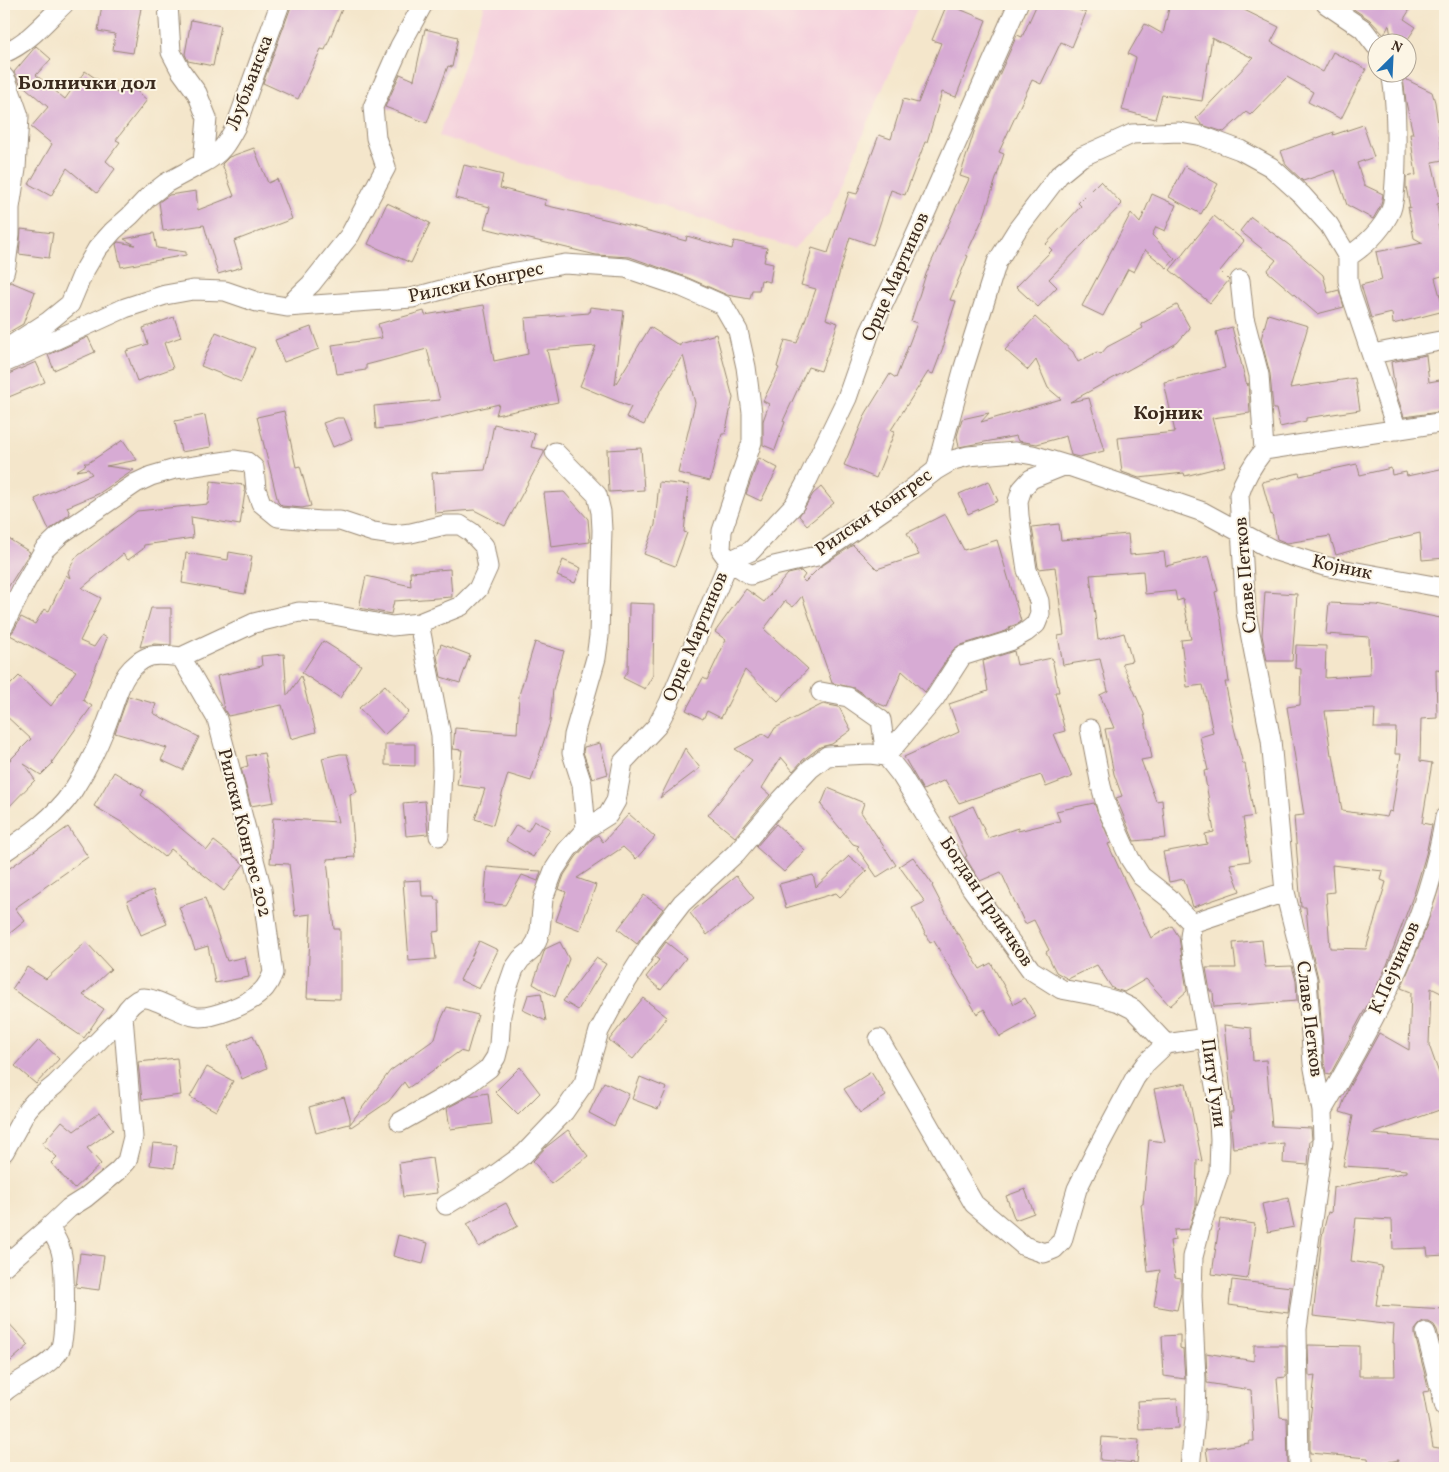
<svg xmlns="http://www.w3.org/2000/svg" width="1449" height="1472" viewBox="0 0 1449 1472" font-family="Vollkorn,serif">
  <rect width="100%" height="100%" fill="#fcf5e5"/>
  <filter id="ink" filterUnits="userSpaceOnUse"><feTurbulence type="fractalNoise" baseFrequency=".02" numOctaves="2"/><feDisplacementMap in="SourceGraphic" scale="10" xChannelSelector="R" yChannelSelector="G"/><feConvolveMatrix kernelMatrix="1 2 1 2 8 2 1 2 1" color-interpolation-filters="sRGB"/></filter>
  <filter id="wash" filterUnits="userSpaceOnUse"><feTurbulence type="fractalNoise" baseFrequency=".0096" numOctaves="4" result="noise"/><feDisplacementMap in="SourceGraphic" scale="20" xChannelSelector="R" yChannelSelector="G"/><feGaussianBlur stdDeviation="1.12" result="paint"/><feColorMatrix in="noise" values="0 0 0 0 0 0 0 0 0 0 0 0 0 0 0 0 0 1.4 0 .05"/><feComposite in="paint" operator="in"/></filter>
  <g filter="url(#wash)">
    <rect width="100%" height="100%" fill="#f4e6cb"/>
    <path fill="#f4cfdd" d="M481 4H919L829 214 794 248 439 136 484 6Z"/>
    <g id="blocks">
      <path fill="#d7abd4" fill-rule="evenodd" d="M102 4H115L141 8 133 53 113 50 115 34 98 31Z
        M292 4H329L342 9 325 50 321 49 298 99 263 83Z
        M947 4 986 20 956 97 942 92 927 142H925L905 195 891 190 873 245 850 237 826 319 838 323 821 371 808 367 783 421 785 422 775 450 763 445V421L769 404 763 401 779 368 777 367 785 340 797 343 816 289 801 285 812 248 828 253 849 192 857 194 879 135 891 139 903 99 918 103 941 43 932 40Z
        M1037 4H1065L1086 13 1072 47 1061 42 1041 84 1032 80 999 152 1004 154 984 216 966 255 968 256 950 300 956 301 943 341 945 342 933 374 928 372 891 430 895 431 876 478 844 465 866 413 890 374 896 378 917 323 911 321 926 274 969 179 960 176 975 129 1017 35 1022 37Z
        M1170 4H1232L1279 27 1271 42 1323 72 1333 52 1366 69 1341 119 1308 102 1313 92 1287 77 1250 115 1246 112 1224 132 1202 125 1196 118 1253 58 1212 38 1202 101 1162 95 1155 119 1122 110 1136 58 1128 54 1145 24 1163 34Z
        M1346 4H1400L1409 11 1404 19 1416 27 1406 42H1395L1392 41 1389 25 1384 35 1370 20Z
        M191 20 221 26 213 66 188 61 185 54Z
        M425 29 458 37 452 67 448 66 427 123 385 107 400 74 414 80Z
        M36 46 51 59 36 75 65 99 85 71 117 93 126 82 147 100 116 140 120 142 106 161 115 169 97 193 67 168 51 196 29 184 52 144 31 127 48 107 19 82 14 72Z
        M1403 78 1432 92 1435 102 1443 160 1432 162 1441 203 1437 204 1440 224 1438 225 1445 253V275L1435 278 1444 311 1393 324 1392 313 1371 318 1361 285 1382 280 1376 252 1423 243 1414 238 1408 207 1410 208 1406 187V177L1416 175 1410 134H1413L1406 102Z
        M1363 125 1374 157 1357 163 1364 185 1383 194 1381 205 1373 219 1347 205 1335 170 1303 181 1286 165 1281 151 1334 132 1333 135Z
        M254 148 268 183 277 179 292 219 234 241 242 267 218 274 204 225 163 231 159 202 169 195 196 191 198 210 234 196 222 164 229 157Z
        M464 165 503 175 500 188 546 200 544 205 613 221 686 241 687 236 732 249 734 241 767 248 764 262 773 264 770 282 761 280 759 290H752L750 299 727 295 686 277 630 257 596 255 484 228 490 207 455 198Z
        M1185 166 1218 184 1201 214 1169 197Z
        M1100 181 1122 204 1049 279 1057 287 1038 307 1016 287 1052 250 1046 244 1081 206 1078 203Z
        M1152 194 1176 205 1165 231 1156 227 1152 235 1175 259 1167 268 1145 250 1134 272 1128 269 1103 316 1082 306 1131 213 1140 223Z
        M387 203 430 223 411 263 368 244Z
        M1214 216 1244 241 1220 271 1229 280 1210 303 1170 270Z
        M1251 217 1289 245 1323 275 1328 293 1339 290 1344 307 1317 314 1267 271 1276 260 1240 231Z
        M21 229 53 233 49 258 19 254Z
        M154 233 157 248 186 252V255L121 267 116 244 118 242 135 245 124 239Z
        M11 282 35 292 23 324 4 335V291L7 284Z
        M484 305 494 361 528 354 525 318 589 313 590 307 624 311 615 385 650 327 680 346V344L716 334 733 398 725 434H722L710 481 678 473 695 403 683 355 660 392 644 425 626 417 631 407 580 386 596 346 547 350 558 402 496 415 499 404 412 425 376 429 374 406 440 400 427 349 366 365V370L337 374 332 345 382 338 378 324 424 311 425 315Z
        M1177 305 1190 328 1177 343 1070 402 1089 398 1104 451 1079 457 1071 455 1066 436 1037 444 1018 441 1016 436 959 447 957 436 962 419 989 413 981 422 1061 399 1048 388 1036 360 1028 370 1005 350 1035 317 1073 352 1078 362 1097 352 1101 354 1107 347 1143 328 1141 324Z
        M1268 314 1308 326 1290 388 1355 378 1360 410 1306 418V421L1280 427 1276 409H1273L1270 374 1261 339Z
        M174 317 181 337 164 343 173 368 137 381 126 351 148 344 143 328Z
        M311 327 319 349 284 362 275 340Z
        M1232 327 1247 386 1248 383 1250 413 1212 418 1225 466 1185 476 1184 473 1139 478 1122 472 1118 438 1175 432 1164 382 1225 368 1216 332Z
        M216 332 255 348 241 382 201 366Z
        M88 337 95 352 54 370 48 355Z
        M1426 355 1429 382 1445 379V411L1404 417 1395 389 1391 362Z
        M36 362 45 382 4 399V376Z
        M284 411 296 467 300 466 311 506 302 508 282 506 278 502 257 417Z
        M205 415 211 447 181 452 175 421Z
        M337 418H344L352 439 333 447 323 423Z
        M494 424 535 433 531 447 544 450V453L505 526 474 510 435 513 432 473 485 470Z
        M123 440 137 460 106 466 134 470 98 494 67 507 70 514 49 530 35 499 92 474 88 469 76 471 86 465 84 463H88Z
        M641 448 644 490 609 492 607 450Z
        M759 458 778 468 761 501 746 494Z
        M1357 464 1360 475 1391 468 1392 475 1406 472 1407 476 1445 468V558L1422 560 1420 533 1381 542 1336 555 1330 536 1287 543 1277 539 1272 514 1271 515 1262 482 1299 473 1300 476Z
        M211 481 244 485 245 492 240 525 191 517 193 538 144 545 143 549 128 560 123 554 82 588 101 598 80 641 94 647 102 635 107 638 83 700 92 706 52 762 53 763 41 775 24 764 35 780 4 812V766L31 739 4 714V691L19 676 51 706 76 671 10 635 14 630 21 617 35 624 44 609 49 611 66 575 70 578 68 572 75 558 137 511 208 504Z
        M989 481 998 501 968 514 959 494Z
        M659 482 689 485 684 532 687 533 675 566 644 554 655 525Z
        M821 487 834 503 807 525 799 516 813 494Z
        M564 492 588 519 590 542 551 547 544 493Z
        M945 514 964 550 997 540 1021 621 1020 623 1009 627 1010 628 1006 631 958 646 953 650 925 692 902 671 887 707 877 703 854 688 832 683 802 596 793 607 785 601 764 629 808 669 778 701 745 670 721 718 707 711 703 719 686 710 703 678 707 680 726 640 715 632 746 589 764 602 788 574 801 571 805 575 802 579 805 582 820 567 853 545 877 569 919 555 907 533Z
        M1059 524 1061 540 1128 534 1130 555 1164 552 1166 566 1209 556 1218 591 1215 592 1221 620 1229 682H1225L1233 720H1232L1243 764H1245L1254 816 1243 818 1250 861 1230 864 1240 891 1193 907 1184 879 1169 882 1163 852 1207 844 1205 834 1214 832 1204 771 1208 770 1200 737 1213 733 1203 685 1187 687 1181 640 1191 639 1183 599 1177 601 1175 591 1145 594 1143 571 1090 575 1098 640 1124 633 1132 661 1122 663 1144 714 1152 758 1141 760 1156 801 1162 800 1166 838 1134 841 1116 798 1122 796 1114 774 1105 729 1114 728 1100 695 1108 691 1100 659 1063 665 1058 636 1064 635 1055 567 1039 569 1038 567 1032 527Z
        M4 536 30 552 4 594Z
        M229 552 252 556 245 594 182 583 186 553 228 560Z
        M563 560 581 568 575 583 557 576Z
        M450 569 452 597 394 601 391 614 359 608 366 576 411 586 410 572Z
        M1265 592 1297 594 1292 661H1267L1262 635Z
        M629 603 654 604 653 675 645 689 623 678 628 671Z
        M1329 603 1377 605 1445 619V671L1436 670 1437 718 1421 719 1420 761 1432 763 1422 823 1432 825 1426 854 1415 891 1387 965 1370 1000 1330 1075 1326 1074 1324 1062 1318 978 1309 940 1306 907H1301L1294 816 1304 815 1287 707 1300 705 1301 669 1295 668 1296 645 1326 646 1325 678 1370 675 1369 637 1326 634ZM1375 709 1374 728H1396L1395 754H1401L1392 812 1389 811 1387 817 1342 811 1333 755H1331L1325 711ZM1332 865 1383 871 1381 880 1386 882 1366 949 1330 948 1326 893 1334 892Z
        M151 608H171V645L154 644 140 647Z
        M323 641 361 665 340 698 302 673Z
        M535 642 564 651 553 689 550 722 531 781 508 774 493 825 475 819 485 789 457 785 462 750 453 749 455 728 517 733 519 695Z
        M441 644 470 655 460 683 441 677 437 656Z
        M1014 651 1017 665 1052 658 1059 692H1055L1065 731 1054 734 1072 777 1046 787 1041 775 959 803 945 780 923 790 904 757 959 732 949 704 988 691 983 661Z
        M284 654 287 696 301 676 316 732 291 739 282 705 228 716 224 709 217 676 262 666 261 656Z
        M385 685 409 712 384 735 359 708Z
        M128 696 156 704 153 713 199 737 183 770 161 760 167 748 115 733Z
        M823 704 839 707 851 730 832 744 820 747 803 760 793 771 781 757 762 788 770 795 735 837 708 815 752 760 735 749 763 734 769 738 775 728Z
        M600 743 608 774 592 779 583 752 584 747Z
        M385 744H415V766L385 765Z
        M685 748 700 768 660 798Z
        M264 753 274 802 251 806 241 768 248 766 246 756Z
        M340 754H347L357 792 350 794 355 857 327 859 334 929H340V999L307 998 311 914 295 916 289 864 270 863 273 818 338 822 322 758Z
        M114 772 144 790 141 795 207 850 214 841 244 864 224 891 171 849 164 857 123 823 94 806Z
        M828 788 864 803 861 812 896 865 877 877 857 848 859 846 853 844 821 805Z
        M425 801 428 834 406 836 403 803Z
        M1094 803 1111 843 1108 844 1151 938 1172 926 1179 937 1187 991 1170 1006 1146 979 1124 992 1112 988 1097 965 1068 979 1056 972 1046 952 1049 950 1034 920 1025 924 1001 872 980 881 965 857 967 856 949 817 973 806 988 838 1018 828V831L1060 821 1056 811Z
        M629 814 655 837 636 859 623 847 577 878 596 885 580 930 556 921 566 892 559 889 564 875 576 857 592 839 598 835 603 842Z
        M534 821 550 829 533 857 506 841 516 825 528 831Z
        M776 824 805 850 784 872 756 847Z
        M68 827 88 857 15 908 25 921 4 938V872Z
        M849 856 867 871 840 897 836 893 786 908 779 884 813 875 816 887Z
        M913 857 933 885 932 886 957 934H959L980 969 991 963 1014 1004 1025 998 1036 1017 1000 1037 984 1009 977 1014 934 941 930 943 912 908 925 902 899 866Z
        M487 867 520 870 541 871 538 881 522 875 505 905 484 903Z
        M1445 869V983L1441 993 1431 988 1429 1045 1445 1090V1108L1372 1134 1445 1140V1179H1443L1445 1200V1255L1428 1256 1427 1248 1393 1249 1392 1220 1356 1218 1351 1261 1382 1266 1376 1305 1445 1309V1363L1437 1330 1434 1325 1429 1322H1423L1419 1325 1415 1330V1335L1429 1391 1423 1392 1433 1447 1445 1449V1468H1396L1398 1460 1369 1466 1368 1458 1310 1453V1420L1315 1375 1309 1376 1308 1345 1359 1346V1376H1395L1394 1343H1393L1394 1325 1313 1316 1322 1236 1328 1212 1331 1213 1333 1188 1407 1172V1170L1343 1166 1353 1116 1340 1112 1348 1089 1379 1033 1409 1050 1411 992 1401 988 1423 936Z
        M736 876 754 898 707 935 690 913Z
        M421 880 422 896H434L435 900H439L440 931 433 932 436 959 409 961 403 881Z
        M153 890 167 924 141 935 127 901Z
        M644 895 663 909 637 944 618 929Z
        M205 898 227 961 245 957 249 977 215 983 208 946 195 950 179 907Z
        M1262 940 1265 967 1292 966 1296 981 1297 1001 1214 1007 1213 991H1210L1206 968H1236L1233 943Z
        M479 941 498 950 479 989 460 980Z
        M86 942 111 969 83 995 104 1009 84 1038 12 989 27 967 46 979Z
        M560 942 569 959 555 997 533 984 545 949Z
        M666 942 686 958 661 990 646 977 659 960 655 957Z
        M596 958 606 964 578 1010 563 1001Z
        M541 993 546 1021 523 1010 528 995Z
        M643 998 667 1017 633 1059 609 1040Z
        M447 1007 478 1015 467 1053 460 1051 408 1088 404 1082 389 1101 351 1127 349 1124 316 1133 309 1107 344 1097 350 1117V1124L390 1071 435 1039 440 1022Z
        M1224 1025 1251 1028 1253 1061 1266 1060 1272 1126 1311 1128 1312 1140H1310L1308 1165 1283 1163 1284 1143 1233 1148 1230 1112H1233Z
        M253 1035 267 1068 242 1079 228 1046Z
        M39 1040 59 1059 36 1084 15 1066Z
        M177 1058 181 1095 142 1100 138 1062Z
        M207 1067 233 1081 216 1111 190 1097Z
        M520 1067 540 1093 518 1115 495 1092Z
        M871 1072 886 1096 860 1113 844 1089Z
        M640 1077 667 1088 658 1109 632 1099Z
        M604 1082 629 1094 614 1126 589 1113Z
        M1186 1083 1202 1161 1197 1160 1196 1206 1189 1229 1174 1230 1175 1240 1170 1241 1175 1277 1181 1278V1293L1177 1310 1154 1306 1160 1270 1148 1272 1141 1204H1143L1149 1140 1165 1142 1154 1089Z
        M488 1093 492 1124 450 1129 447 1108 470 1096Z
        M100 1112 113 1130 87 1148 101 1164 74 1189 51 1163 57 1157 42 1144 62 1121 74 1131Z
        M568 1130 588 1156 551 1184 533 1161 546 1147Z
        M153 1143 177 1145 174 1168 150 1165Z
        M432 1158 437 1193 403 1197 399 1163Z
        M1025 1189 1034 1213 1015 1220 1006 1196Z
        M1288 1198 1294 1227 1268 1232 1262 1204Z
        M506 1203 518 1226 479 1247 467 1224Z
        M1220 1219 1255 1224 1247 1279 1212 1274Z
        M398 1235 428 1243 423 1264 393 1256Z
        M80 1253 104 1256 99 1290 76 1287Z
        M1232 1280 1291 1287 1288 1313 1229 1305Z
        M4 1318 29 1345 4 1367Z
        M1180 1335V1348L1183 1349 1185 1379 1164 1376 1162 1336Z
        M1254 1345H1286V1377L1277 1378 1280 1417 1287 1418 1288 1468H1209L1206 1449 1249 1443V1441H1254L1251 1390 1207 1383 1206 1353 1254 1361Z
        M1177 1399 1179 1428 1139 1430 1137 1401Z
        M1102 1437 1139 1440 1137 1463 1100 1460Z"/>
    </g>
  </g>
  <g filter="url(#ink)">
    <use href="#blocks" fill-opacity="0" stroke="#988874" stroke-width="1"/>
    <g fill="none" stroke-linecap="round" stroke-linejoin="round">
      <defs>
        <path id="street" d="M168 4 171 52 181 71 197 93 207 118 203 163C221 154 227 143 236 126L280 4
          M1326 4 1363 29 1376 46
          M4 53C28 43 45 22 64 4
          M4 77 7 82 19 116 16 169 10 208V234L6 265 4 273
          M1348 257C1366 245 1382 230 1391 210 1398 192 1398 90 1390 72
          M1240 280 1244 318 1259 375 1264 450
          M287 307 311 284 350 235 386 167 376 138 373 107 400 46 423 4
          M4 348 12 345 49 321 70 304 83 273 97 249 113 231 130 216 148 197 166 183 203 163
          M1372 354 1445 340
          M4 363 125 308 165 295 193 290 225 291 257 302 287 307 412 298 493 276 565 264 626 268 682 287 723 305 738 331 746 367 752 413V442L722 531 721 550 729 561 751 575 774 566 817 556 891 505 936 470 953 460 968 456 1015 452 1033 455 1066 465 1203 512 1273 550 1324 566 1445 588
          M555 452 597 495 601 512 602 530 599 636 596 658 574 735 572 753 582 784 586 829
          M936 470 964 367 997 262 1017 230 1059 175 1081 157 1132 134 1179 132 1202 136 1240 150 1271 167 1302 195 1329 225 1348 257V281L1351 294 1397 430
          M419 623 441 735 442 769 439 836
          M4 625 25 583 44 550 61 534 136 483 151 476 175 469 234 460 247 462 254 468 256 489 261 503 278 517 320 521H340L373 532 393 535 411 533 445 525H460L471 532 484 546 488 567 478 589 461 606 419 623 392 626 323 613 299 612 254 623 181 657 217 719 262 890 273 973C270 980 267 987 261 992 249 1004 209 1021 193 1016 181 1013 151 996 142 998 133 1001 127 1009 123 1016L55 1085 34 1102 27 1110 4 1152
          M821 692 848 697 881 720 886 756 901 775 972 889 1031 970 1061 989 1098 996 1119 1002 1133 1009 1166 1044 1206 1038
          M1090 729 1101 786 1107 808 1130 859 1141 876 1169 898 1180 911 1192 923 1190 937 1193 959 1218 1103 1220 1139 1219 1172 1201 1226 1193 1257 1192 1296 1196 1379 1195 1419 1190 1468
          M4 852C29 835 55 817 72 792 87 769 99 745 108 720 114 705 117 688 127 674 132 667 142 658 151 656 160 654 172 656 181 657
          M1192 923 1285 892
          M879 1039 974 1204 1024 1246 1044 1253 1054 1249 1062 1241 1077 1189 1095 1153 1135 1078 1146 1063 1166 1044
          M1322 1111C1376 1019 1428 923 1445 817
          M400 1122 466 1085 489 1068 496 1057 499 1045 501 1015 507 989 514 969 521 959 531 951 537 941 540 930 543 899 554 870 567 850 586 829 608 815 616 801 623 762 657 726 669 703 729 561 751 551 794 505 806 483 847 398 870 332 913 241 1018 4
          M446 1205 491 1178 524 1154 564 1112 584 1083 599 1031 620 992 651 943 682 903 736 853 781 800 810 769 827 756 870 754 886 756 935 698 962 656 1010 641 1026 632 1036 624 1040 614 1039 601 1027 570 1019 516 1018 501 1022 489 1031 479 1066 465
          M4 1266 49 1227 69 1208 85 1198 118 1171 127 1161 133 1137 123 1016
          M1426 1333 1445 1407
          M4 1392C19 1379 49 1367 59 1351 67 1340 65 1266 61 1251 59 1243 54 1235 49 1227
          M1299 1468 1297 1329 1323 1141 1322 1111 1313 1063 1307 979 1285 892 1271 740 1246 612 1239 495C1244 478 1253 464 1264 450L1445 422"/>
      </defs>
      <use href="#street" stroke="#988874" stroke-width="21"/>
      <use href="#street" stroke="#fff" stroke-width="19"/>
    </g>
  </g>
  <g text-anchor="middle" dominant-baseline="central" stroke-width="4" stroke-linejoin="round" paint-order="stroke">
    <g font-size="19" fill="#3b2a1e" stroke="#fcf5e5">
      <text transform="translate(250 83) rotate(-69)">Љубљанска</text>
      <text transform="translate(896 277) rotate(-66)">Орце Мартинов</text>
      <text transform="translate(476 283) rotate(-12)">Рилски Конгрес</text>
      <text transform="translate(874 513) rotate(-35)">Рилски Конгрес</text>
      <text transform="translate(1342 568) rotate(12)">Којник</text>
      <text transform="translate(1246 575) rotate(-95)">Славе Петков</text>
      <text transform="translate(696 637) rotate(-67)">Орце Мартинов</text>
      <text transform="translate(244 833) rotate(76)">Рилски Конгрес 202</text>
      <text transform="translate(986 902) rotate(56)">Богдан Прличков</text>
      <text transform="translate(1395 968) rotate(-66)">К.Пејчинов</text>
      <text transform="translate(1309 1019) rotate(83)">Славе Петков</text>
      <text transform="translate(1213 1083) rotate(82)">Питу Гули</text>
    </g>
    <g font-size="20" font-weight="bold" fill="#3b2a1e" stroke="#fcf5e5">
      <text x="87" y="84">Болнички дол</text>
      <text x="1168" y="414">Којник</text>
    </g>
  </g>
  <rect width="1449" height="1472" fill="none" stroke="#fcf5e5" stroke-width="20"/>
  <g transform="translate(1392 58) rotate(24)"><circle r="24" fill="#fcf5e5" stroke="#afa495"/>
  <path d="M0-4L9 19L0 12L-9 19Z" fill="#1f6fb2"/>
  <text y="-8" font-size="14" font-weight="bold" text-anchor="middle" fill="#3b2a1e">N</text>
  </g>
</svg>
